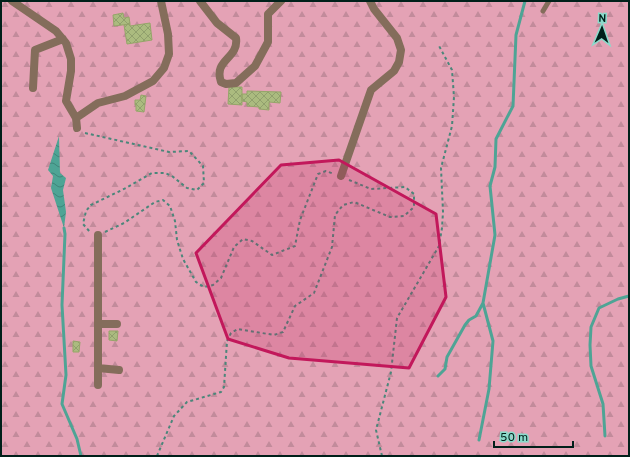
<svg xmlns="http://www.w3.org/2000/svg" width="630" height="457" viewBox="0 0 630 457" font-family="Overpass,sans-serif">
  <defs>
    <pattern id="forest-firs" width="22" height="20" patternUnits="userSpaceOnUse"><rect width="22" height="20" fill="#e4a2b5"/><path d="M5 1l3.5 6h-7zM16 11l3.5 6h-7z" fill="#c28b9b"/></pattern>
    <pattern id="water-waves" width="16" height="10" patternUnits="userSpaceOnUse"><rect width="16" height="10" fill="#4ea495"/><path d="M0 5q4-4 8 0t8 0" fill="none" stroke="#3e8579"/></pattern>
    <pattern id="building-cross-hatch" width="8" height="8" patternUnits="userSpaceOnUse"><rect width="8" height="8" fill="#abbb7f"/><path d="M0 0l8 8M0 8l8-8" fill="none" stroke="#91a06d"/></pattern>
  </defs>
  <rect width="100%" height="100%" fill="#8adbcb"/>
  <path fill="url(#forest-firs)" d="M1 1H629V456H1Z"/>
  <path fill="url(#water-waves)" d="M59 136 60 173 66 178 63 190 66 212 64 228 51 188 53 176 48 170Z"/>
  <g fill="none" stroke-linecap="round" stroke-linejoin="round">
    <path stroke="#4ea495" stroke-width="3" d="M64 228 65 234 62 305 66 375 62 404 77 439 81 456
      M438 376 445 369 447 357 465 325 469 320 476 316 483 303
      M605 436 603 404 591 366 590 345 591 327 599 308 618 299 629 296
      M479 440 489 389 493 341 483 303 495 235 490 186 495 167 496 139 513 106 516 35 525 1"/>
  </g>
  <path fill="url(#building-cross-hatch)" stroke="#95a569" d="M123 13 124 18 129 17 130 24 114 26 113 15Z
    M150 23 152 40 127 44 124 25 130 24V26Z
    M229 87H242V105L228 104Z
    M247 91 281 92 280 103 269 102V110L259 109V107L247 106V102L242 101V94H247Z
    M141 95 146 96 144 112 136 111V105H135V100H140Z
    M109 331H118L117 341 109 340Z
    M73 341 80 342 79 352H73Z"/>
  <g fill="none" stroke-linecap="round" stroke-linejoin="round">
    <path stroke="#4b867a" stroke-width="2" stroke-dasharray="3 3" stroke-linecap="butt" d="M85 133 169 152 189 151 203 166 204 183 197 190 187 188 172 176 165 173H152L126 188 91 205 86 211 83 224 90 232
      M105 232 124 223 155 202 163 200 170 206 175 221 177 240 183 259 196 282 204 287 213 285 221 278 234 247 243 239 252 241 272 255 295 246 300 220 318 174 326 171 334 174
      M157 456 174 416 187 402 221 392 224 387 227 341 231 333 238 329 274 335 283 332 295 306 314 293 332 247 335 215 343 205 354 202 390 217 404 216 414 207V194L405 187 371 189 349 180
      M382 456 376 430 391 372 397 318 439 246 442 228 443 212 441 168 452 126 454 97 452 70 438 44"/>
    <path stroke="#846d5b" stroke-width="5" d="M543 11 549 1"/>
    <path stroke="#846d5b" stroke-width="8" d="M12 1 56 31 66 43 71 59V71L66 101 76 118
      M200 1 217 23 236 38C239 59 213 59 221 82L226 84 236 83 255 66 268 42V14L281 1
      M33 88 35 50 63 39
      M77 128 76 118 98 103 125 96 153 81 164 68 169 54 168 34 161 1
      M341 176 371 90 394 71 399 62 401 50 397 38 374 9 370 1
      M98 324H117
      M98 368 119 370
      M98 385V235"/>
  </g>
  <path fill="#c2185b" fill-opacity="0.2" stroke="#c2185b" stroke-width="3" stroke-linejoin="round" d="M339 160 436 214 446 297 409 368 289 358 228 339 196 253 281 165Z"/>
  <rect width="630" height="457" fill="none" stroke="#00201a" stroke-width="4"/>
  <g transform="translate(602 28) rotate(2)" stroke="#8adbcb" stroke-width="3" paint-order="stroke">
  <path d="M0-3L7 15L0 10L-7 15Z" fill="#00201a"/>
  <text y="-6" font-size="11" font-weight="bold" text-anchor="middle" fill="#00201a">N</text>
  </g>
  <path d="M494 441v6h79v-6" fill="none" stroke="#00201a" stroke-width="2"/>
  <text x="500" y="441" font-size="12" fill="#00201a" stroke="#8adbcb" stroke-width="3" paint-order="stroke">50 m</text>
</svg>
